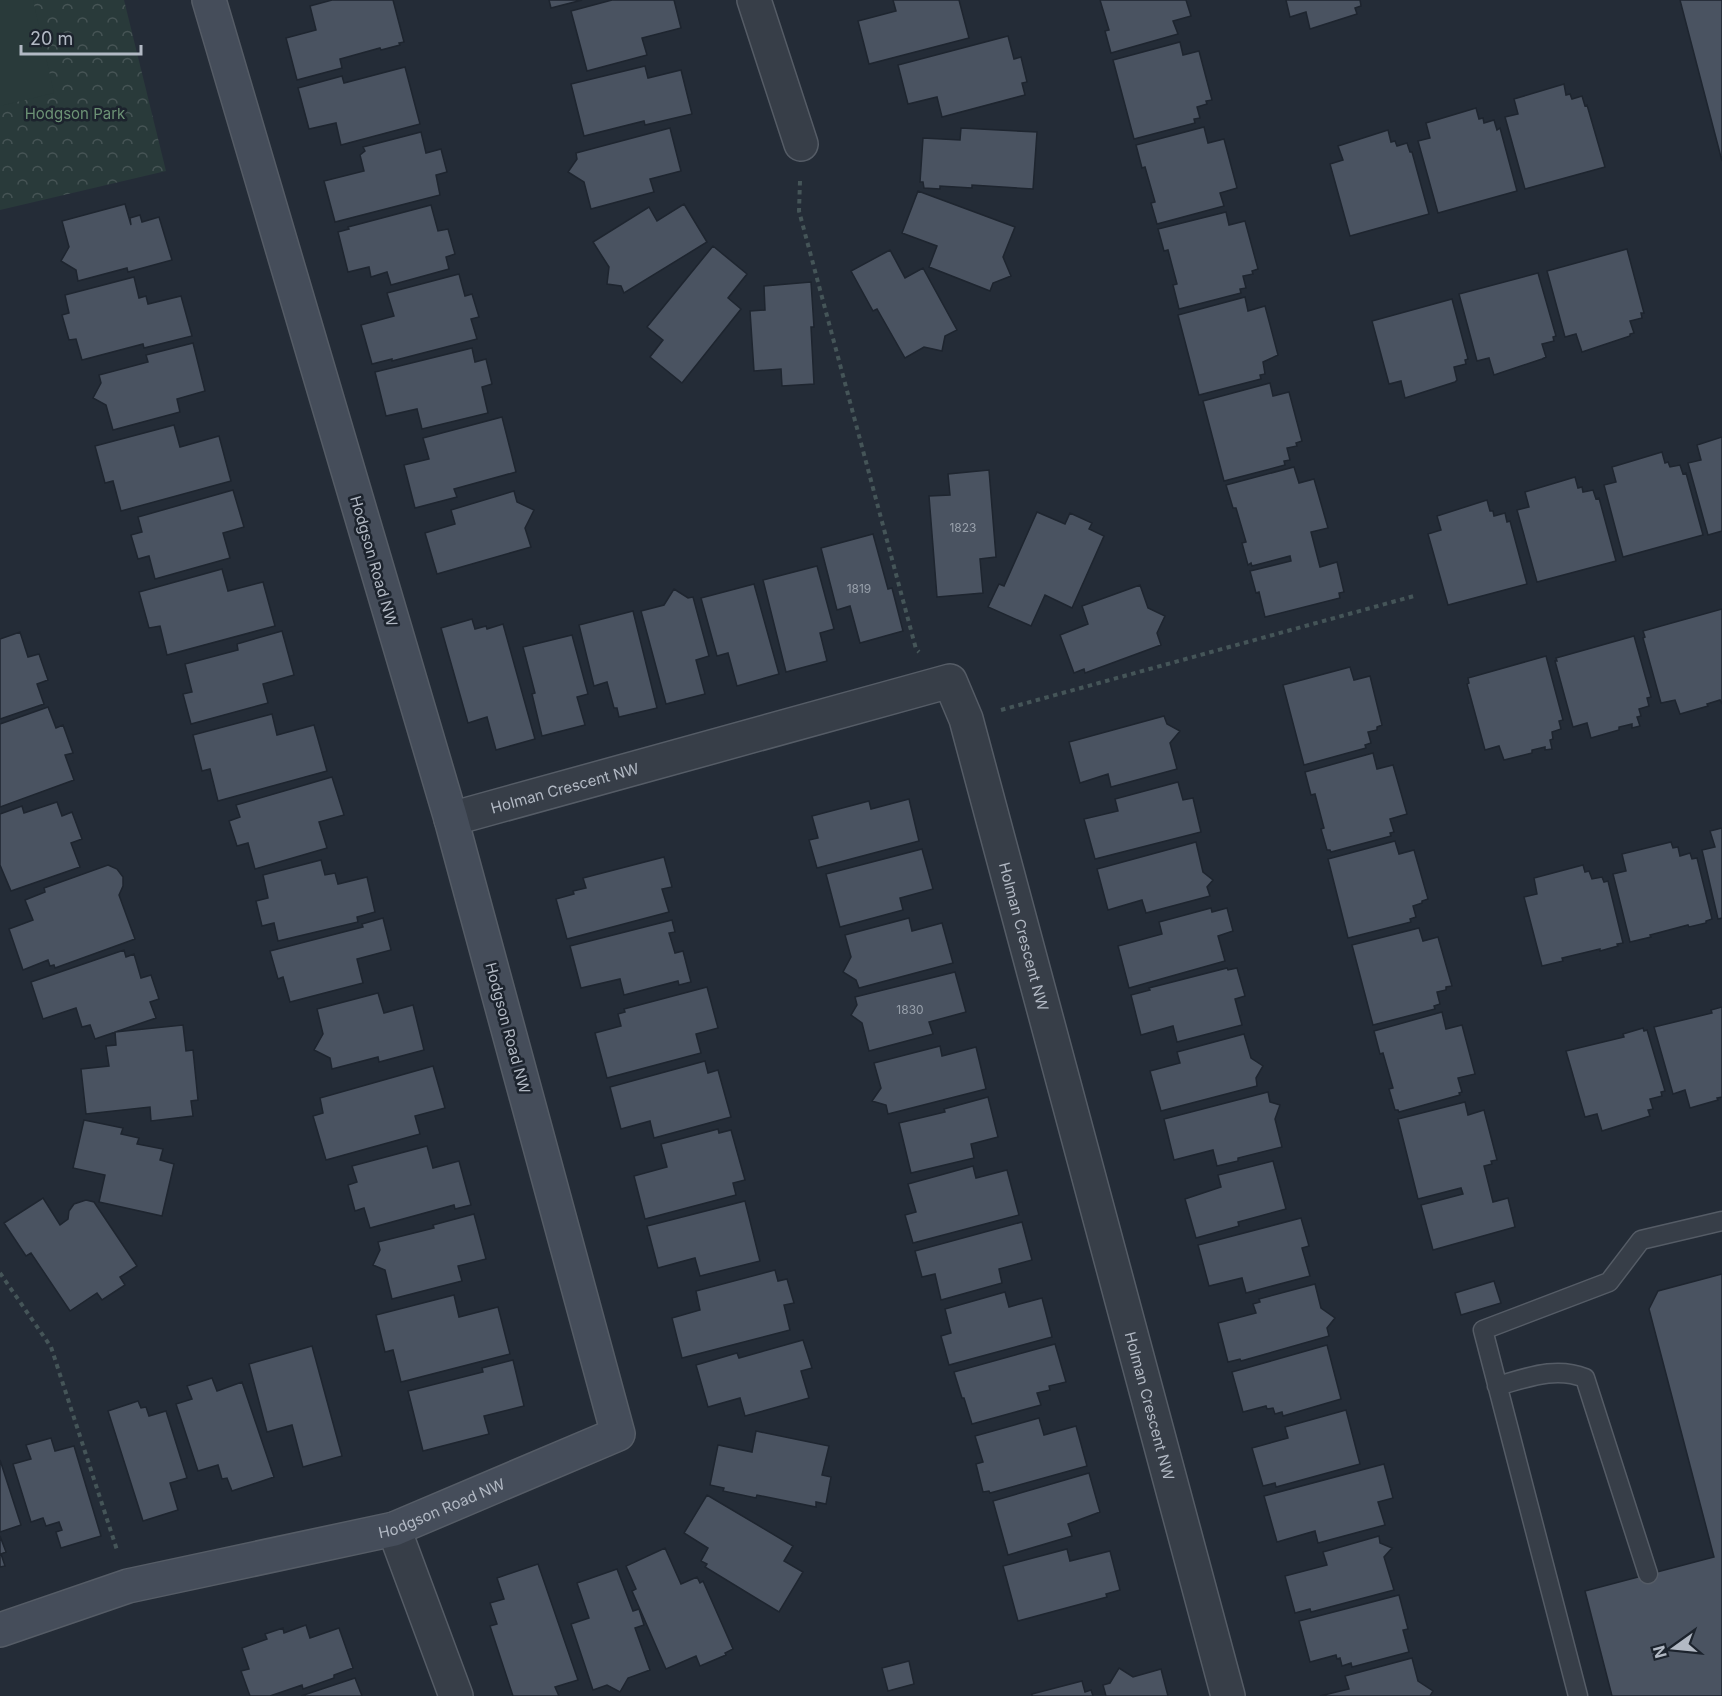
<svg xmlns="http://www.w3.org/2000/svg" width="1722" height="1696" viewBox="0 0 1722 1696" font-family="Inter,sans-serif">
  <defs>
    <pattern id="park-crowns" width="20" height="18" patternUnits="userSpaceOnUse" patternTransform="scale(1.5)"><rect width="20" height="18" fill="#293a3a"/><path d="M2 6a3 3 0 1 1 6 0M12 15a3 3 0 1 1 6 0" fill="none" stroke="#465455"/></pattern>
  </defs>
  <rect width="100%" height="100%" fill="#242c37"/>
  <path fill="url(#park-crowns)" d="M0 0H124L166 171 0 210Z"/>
  <path fill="#293a3a" d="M0 0H33L54 93 0 106Z"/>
  <path fill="#4a5361" stroke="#1e252f" stroke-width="1.5" d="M332 0H393L404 42 399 43 400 45 381 50 380 48 340 59 342 68 297 80 286 38 316 30 310 6Z
    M549 0H582L551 8Z
    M612 0H674L681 28 642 38 647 55 587 71 571 11Z
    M893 0H959L969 38 869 64 858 21 896 11Z
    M1100 0H1186L1191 16 1173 21 1178 34 1111 53 1105 31 1109 30Z
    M1286 0H1360L1361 6 1355 8 1357 14 1310 29 1306 12 1290 17Z
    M1680 0H1722V161Z
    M1008 36 1014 59 1021 57 1027 82 1022 83 1025 95 942 117 937 97 908 104 898 65Z
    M1180 42 1183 55 1199 51 1212 100 1206 101 1207 104 1197 107 1200 118 1194 119 1195 123 1134 139 1113 60Z
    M645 66 648 78 681 70 692 114 645 125 644 121 584 136 571 84Z
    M405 67 420 124 341 145 336 123 309 129 298 88 342 76 344 83Z
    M1564 84 1566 95 1570 94 1572 99 1582 96 1585 106 1587 105 1605 167 1525 189 1505 117 1518 114 1514 99Z
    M1476 108 1479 119 1483 118 1484 123 1494 120 1497 130 1500 128 1517 191 1438 213 1418 141 1430 138 1426 123Z
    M1204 127 1208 143 1224 139 1237 188 1220 193 1224 206 1157 224 1151 203 1155 202 1145 167 1142 168 1136 145Z
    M670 128 681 171 650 179 654 192 591 209 584 182 568 172 577 159 576 153Z
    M961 128 1037 132 1033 189 972 185V188L940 186V189L924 188 923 182H920L923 138 960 140Z
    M1388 130 1391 142 1395 141 1397 146 1407 143 1410 152H1412L1429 214 1350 236 1330 164 1343 160 1338 146Z
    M421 132 426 153 441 149 447 172 436 175 440 195 335 222 324 181 364 171 360 155 365 151 363 147Z
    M918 191 1015 227 1003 257 1011 276 993 283 990 291 929 267 937 246 902 233Z
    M125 204 131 225 130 218 140 215 142 222 159 217 172 260 128 272 127 268 78 281 76 270 61 261 69 247 62 221Z
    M684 204 707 242 624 293 621 286 607 284 609 267 593 242 649 207 657 221Z
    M431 205 438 231 448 229 455 254 446 257 449 269 391 285 387 272 371 277 369 267 348 272 338 232 349 229 348 227Z
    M1226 212 1229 225 1245 221 1258 269 1252 271 1253 274 1243 276 1246 288 1240 289 1241 293 1179 309 1173 285 1177 284 1168 250 1164 251 1158 229Z
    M713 246 747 274 728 298 741 309 682 383 650 357 663 340 647 327Z
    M1627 249 1644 313H1641L1642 318 1630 321 1634 333 1630 334V336L1582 352 1576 334 1565 337 1547 271Z
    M890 250 905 278 923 268 957 330 945 336 942 351 924 347 905 358 877 309 873 311 851 271Z
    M1538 273 1556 336 1553 337 1554 341 1542 344 1546 357 1542 359 1494 375 1489 358 1477 361 1459 294Z
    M459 274 465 296 472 294 479 317 471 319 477 339 392 361V359L372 364 361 325 394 316 387 293Z
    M134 277 139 298 146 296 148 304 181 296 192 336 144 348 143 344 82 360 76 339 69 340 62 315 69 313 65 295Z
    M811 282 814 327H811L814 384 782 386 781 369 754 371 750 311 765 310 764 286Z
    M1245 297 1248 311 1265 306 1278 355 1263 362 1265 374 1260 375 1261 379 1199 395 1178 315Z
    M1452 299 1468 359 1465 360 1466 364 1454 367 1457 380 1455 382 1405 398 1401 381 1389 384 1372 321Z
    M193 343 205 391 177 399 180 412 113 430 106 405 93 398 101 383 99 375 148 362 146 355Z
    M472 348 475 362 486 359 492 384 482 387 488 413 422 429 417 409 386 416 375 372Z
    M1270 383 1273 396 1289 392 1302 441 1296 443 1297 446 1287 448 1290 460 1284 461 1285 465 1224 481 1203 401Z
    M502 417 516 472 454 489 457 497 415 508 404 465 429 459 423 438Z
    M174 425 180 447 219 436 231 481 121 511 113 481 105 483 95 446Z
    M1722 437V531L1708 535 1688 463 1701 460 1697 445Z
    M1662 452 1665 463 1668 462 1670 467 1680 465 1683 474 1686 473 1703 535 1623 557 1604 485 1616 482 1612 467Z
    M1294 467 1299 483 1314 479 1328 528 1311 532 1320 567 1337 562 1344 592 1339 593 1340 598 1265 617 1259 592 1256 593 1250 571 1291 561 1290 556 1252 566 1251 563 1248 565 1242 543 1246 542 1236 508H1233L1226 485Z
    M989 470 996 557 980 559 983 593 937 597 929 496 950 495 948 474Z
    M1575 477 1578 488 1582 487 1583 492 1593 490 1596 499 1599 498 1616 561 1537 582 1517 510 1529 507 1525 492Z
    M233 490 244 527 223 533 230 558 155 579 149 556 138 559 131 535 142 532 138 517Z
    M514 491 517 502 534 510 525 528 531 547 437 574 425 533 455 524 451 510Z
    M1487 500 1490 511H1493L1494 516 1505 513 1507 522 1510 521 1527 584 1448 605 1428 534 1441 530 1437 516Z
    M1037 512 1065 524 1070 513 1092 523 1089 529 1104 536 1072 608 1045 595 1031 626 988 607 999 584 1004 586Z
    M873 534 888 589 892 588 903 631 860 643 850 606 837 610 821 548Z
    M817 566 834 629 820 633 827 661 786 672 763 580Z
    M222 569 228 591 263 582 275 626 167 655 160 626 149 628 139 592Z
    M754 584 779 674 737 686 728 653 717 656 701 598Z
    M1140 585 1148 608 1165 616 1157 633 1161 645 1085 673 1084 669 1074 673 1060 635 1088 624 1082 606Z
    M674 589 688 598 693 597 709 656 696 660 705 694 666 704 641 611 664 605Z
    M1722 609V704L1720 700 1707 704 1708 706 1680 714 1675 700 1661 703 1643 638 1645 637 1643 631Z
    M633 611 657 708 619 717 617 708H614L607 682 594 686 579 625Z
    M472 619 475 629 486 626 487 629 503 624 535 739 496 750 487 717 468 723 441 628Z
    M282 631 294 675 263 684 268 703 191 724 183 694 192 692 185 664 238 650 237 644Z
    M20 632 28 657 39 654 48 680 37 684 44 704 0 719V639Z
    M572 635 588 694 577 697 585 725 542 736 532 694 535 693 523 647Z
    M1634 636 1651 697 1647 698 1649 706 1639 709 1641 716 1637 717 1640 726 1632 728V724L1619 727V730L1591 738 1587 723 1573 727 1555 661H1557L1556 658Z
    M1546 656 1563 720 1559 721 1561 729 1552 732 1553 739 1550 740 1552 749 1545 750V747L1532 750V753L1504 760 1499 746 1485 750 1467 684 1469 683 1468 678Z
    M1350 667 1354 680 1370 676 1382 725 1377 727V730L1368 732 1371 743 1365 745 1366 748 1304 765 1283 685Z
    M48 707 56 728 63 725 73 753 65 755 74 780 0 807V724Z
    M272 714 277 735 314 725 327 771 218 801 210 769 202 771 193 735Z
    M1164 716 1167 724 1180 731 1170 743 1177 769 1111 787 1108 774 1080 783 1069 742Z
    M1373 753 1377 769 1393 765 1407 814 1390 819 1394 832 1390 833 1391 836 1331 852 1330 850H1327L1321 829 1324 828 1315 794 1311 795 1305 772Z
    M332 777 344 815 319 822 327 848 255 869 248 843 237 846 229 821 240 817 236 805Z
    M1178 782 1183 800 1193 798 1201 832 1095 859 1084 819 1118 811 1115 799Z
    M909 799 919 841 817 868 809 840 818 838 812 816 869 801 871 809Z
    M57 802 62 816 72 812 82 839 71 843 80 867 11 891 0 865V814L22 806 24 813Z
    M1722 828V918L1718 919 1702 850 1715 847 1710 831Z
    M1395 841 1399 854 1414 850 1428 899 1422 901V903L1413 906 1416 917 1410 919 1411 922 1348 938 1328 859Z
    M1196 842 1203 872 1213 880 1207 887 1210 896 1146 913 1142 900 1108 910 1097 869Z
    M1671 842 1673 848 1678 847 1680 856 1690 853 1692 859 1697 858 1712 919 1706 921V923L1689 927 1688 925 1650 935 1651 937 1630 942 1613 874 1626 871 1622 854Z
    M922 849 933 889 900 898 903 910 840 927 826 874Z
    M664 857 672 887 662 889 669 912 567 939 556 899 574 894 573 891 586 888 583 878Z
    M321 860 325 875 335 873 338 884 367 877 375 912 357 917 358 922 278 941 274 923 262 926 256 901 268 898 263 875Z
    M108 865 117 869 123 877V886L119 895 135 939 55 968 54 965 50 966 48 960 23 970 9 929 33 920 25 900 45 892 44 888Z
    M1583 865 1585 872 1589 871 1592 879 1602 877 1604 882 1608 881 1623 943 1617 944 1618 946 1600 951V949L1562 958 1563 961 1542 966 1524 897 1537 894 1534 878Z
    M1211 908 1212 912 1227 908 1233 931 1218 936 1225 961 1129 988 1118 946 1162 934 1159 922Z
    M383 918 391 950 357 959 363 983 290 1002 283 977 278 979 270 951 363 927 362 924Z
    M909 918 912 931 942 923 953 963 859 988 856 980 843 972 851 957 845 935Z
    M672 920 675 932 669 933 675 953 683 951 691 982 679 985 678 981 624 995 620 979 581 988 570 946Z
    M1419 928 1423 941 1438 937 1452 986 1446 987V990L1437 992 1440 1004 1434 1006 1435 1009 1373 1025 1352 945Z
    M124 950 126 957 134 954 141 978 151 975 159 999 150 1002 156 1018 95 1039 90 1025 82 1027 76 1008 43 1019 31 982Z
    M1227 968 1228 970 1237 968 1245 996 1235 999 1242 1025 1177 1042 1173 1026 1141 1035 1131 995 1150 990 1149 988Z
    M955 972 966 1012 929 1022 933 1034 869 1051 862 1023 851 1015 857 1005 855 997Z
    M707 987 718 1028 696 1034 701 1053 607 1078 595 1033 621 1026 618 1014 625 1012 624 1009Z
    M378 993 384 1013 413 1005 424 1050 379 1062 378 1057 332 1069 330 1058 314 1050 323 1034 317 1009Z
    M1722 1007V1097L1717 1098 1718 1100 1690 1108 1685 1090 1673 1094 1654 1027 1712 1013 1711 1010Z
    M1442 1012 1446 1029 1462 1025 1475 1074 1458 1078 1462 1092 1459 1093 1460 1095 1399 1112 1398 1110H1395L1389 1089 1393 1088 1383 1053 1380 1054 1374 1031Z
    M183 1025 186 1051 193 1050 198 1100 191 1101 193 1116 151 1121 150 1107 86 1114 81 1069 109 1066 106 1046 116 1045 115 1032Z
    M1643 1028 1644 1031 1647 1030 1665 1091 1661 1092 1662 1096 1650 1099 1653 1109 1648 1110 1650 1116 1602 1131 1597 1114 1585 1117 1566 1051 1624 1037 1623 1034Z
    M1244 1034 1251 1058 1263 1066 1256 1078 1257 1086 1161 1111 1150 1071 1180 1063 1177 1052Z
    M940 1046 942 1056 976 1047 986 1089 888 1114 886 1105 872 1101 881 1088 874 1063Z
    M705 1061 708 1073 718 1070 731 1117 654 1138 650 1121 621 1129 610 1087Z
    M433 1066 445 1108 415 1116 420 1134 326 1160 313 1116 323 1113 320 1098Z
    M1268 1092 1270 1102 1280 1105 1275 1119 1282 1147 1238 1158V1161L1217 1166 1213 1150 1174 1160 1164 1119Z
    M988 1097 998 1137 971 1144 974 1158 911 1173 899 1123 945 1112 944 1109Z
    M1465 1102 1468 1115 1484 1110 1497 1160 1491 1161 1492 1164 1484 1166 1493 1202 1508 1198 1515 1227 1433 1250 1421 1205 1463 1194 1461 1188 1418 1199 1398 1119Z
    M84 1120 123 1128 121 1134 139 1138 137 1144 163 1149 160 1160 174 1164 162 1216 99 1202 105 1175 73 1168Z
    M718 1129 719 1133 731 1130 745 1180 733 1183 736 1195 645 1219 634 1176 667 1167 661 1144Z
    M427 1146 433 1168 459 1161 471 1205 455 1209 454 1205 370 1228 364 1208 355 1211 348 1185 357 1182 352 1166Z
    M1273 1161 1286 1209 1238 1222 1239 1226 1196 1238 1185 1199 1221 1187 1218 1175Z
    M973 1166 976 1178 1007 1170 1019 1215 913 1243 905 1215 916 1212 908 1184Z
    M43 1198 60 1225 68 1219 69 1211 74 1204 86 1200 94 1202 137 1266 120 1277 125 1285 102 1300 97 1293 70 1311 31 1253 26 1256 4 1223Z
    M745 1201 760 1261 700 1276 695 1258 658 1268 647 1226Z
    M474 1214 486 1259 458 1266 462 1281 392 1299 385 1270 373 1265 380 1250 378 1242 434 1228 433 1225Z
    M1301 1218 1309 1246 1302 1248 1310 1276 1246 1293 1242 1278 1209 1286 1198 1245Z
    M1022 1222 1032 1260 999 1269 1002 1283 941 1300 935 1274 922 1277 915 1251Z
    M775 1270 778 1281 787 1279 794 1303 784 1305 790 1330 682 1358 672 1318 700 1310 696 1291Z
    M1722 1274V1696H1612L1585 1591 1714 1557 1649 1309 1658 1291Z
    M1494 1281 1501 1303 1461 1315 1455 1293Z
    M1315 1284 1321 1308 1335 1318 1327 1328 1329 1336 1241 1361 1240 1359 1228 1362 1218 1323 1256 1313 1253 1304 1260 1302 1259 1299Z
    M1005 1292 1009 1307 1042 1298 1052 1337 949 1365 941 1336 951 1333 945 1309Z
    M454 1295 459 1317 498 1307 510 1354 401 1382 393 1350 385 1352 376 1315Z
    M803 1340 812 1368 801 1371 809 1398 745 1416 740 1398 708 1407 696 1365 737 1353 739 1358Z
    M1055 1344 1066 1382 1049 1386 1050 1390 1037 1393 1041 1405 972 1424 964 1398H962L954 1372Z
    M1327 1345 1341 1399 1283 1416 1282 1412 1275 1414 1273 1408 1267 1409 1266 1406 1243 1412 1232 1372Z
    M312 1346 342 1456 303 1467 292 1425 267 1432 249 1364Z
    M513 1360 524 1406 484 1416 489 1434 423 1451 408 1391 483 1372 482 1368Z
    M212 1378 217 1391 242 1382 274 1477 232 1491 227 1478 222 1479 218 1465 198 1471 176 1404 192 1399 187 1386Z
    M138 1401 141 1408 146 1407 149 1416 166 1411 187 1478 170 1483 178 1510 143 1521 108 1411Z
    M1346 1410 1360 1464 1276 1487 1275 1483 1263 1486 1252 1448 1288 1438 1285 1427Z
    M1039 1418 1044 1435 1076 1426 1087 1466 990 1493 989 1491 983 1492 976 1464 983 1462 975 1436Z
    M756 1431 829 1446 822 1475 831 1477 826 1504 816 1502V1507L757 1495 756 1498 723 1491 724 1488 710 1485 718 1445 752 1452Z
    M51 1438 55 1451 74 1446 101 1536 61 1548 56 1532 62 1530 59 1522 46 1526 43 1518 31 1522 13 1464 31 1459 26 1445Z
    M0 1460 21 1525 0 1532Z
    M1384 1464 1393 1498 1378 1502 1385 1525 1318 1543 1315 1531 1277 1542 1264 1496Z
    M1089 1473 1100 1512 1068 1524 1072 1536 1008 1555 993 1501Z
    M707 1495 793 1546 784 1561 803 1572 779 1612 705 1567 707 1564 701 1561 708 1548 684 1533Z
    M0 1536 6 1552 1 1554 5 1566 0 1567Z
    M1379 1536 1380 1543 1392 1548 1384 1557 1394 1590 1311 1612 1310 1609 1295 1613 1285 1576 1327 1565 1323 1552Z
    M665 1548 681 1584 697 1577 700 1583 703 1581 733 1649 725 1653 726 1655 700 1666 696 1656 666 1669 632 1591 636 1589 626 1566Z
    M1067 1549 1070 1561 1110 1551 1120 1590 1106 1594 1107 1597 1018 1621 1003 1566Z
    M538 1564 578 1680 555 1687 559 1696H513L490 1626 497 1624 490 1603 504 1599 497 1578Z
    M617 1569 633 1611 639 1609 644 1625 635 1628 650 1670 628 1678 620 1692 607 1685 593 1690 571 1624 589 1618 577 1583Z
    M1399 1595 1408 1629 1403 1630 1409 1652 1352 1667 1351 1663 1342 1666 1340 1658 1337 1659 1336 1655 1310 1662 1299 1621Z
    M306 1625 310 1638 339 1628 353 1668 334 1675V1678L303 1689 302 1685 270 1696H250L241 1671 249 1669 242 1648 267 1639 265 1634 283 1628 284 1633Z
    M1412 1658 1418 1681 1433 1691 1430 1696H1320L1349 1689 1345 1676Z
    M909 1661 914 1684 888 1691 882 1668Z
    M1119 1668 1133 1677 1161 1669 1168 1696H1106L1103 1685 1110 1683Z
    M355 1678 362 1696H301Z
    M1082 1681 1085 1692 1091 1690 1093 1696H1032V1694Z"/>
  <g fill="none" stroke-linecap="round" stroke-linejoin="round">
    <defs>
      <path id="lane" d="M1497 1386C1527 1378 1555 1366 1585 1378L1648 1574
        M1578 1696 1483 1330 1609 1282 1641 1240 1722 1221"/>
      <g id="street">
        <path d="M754 0 801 144"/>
        <path id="s1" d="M451 819 950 681 966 719 1228 1696"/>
        <path d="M394 1529 456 1696"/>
      </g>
      <g id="secondary">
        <path id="s2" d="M0 1630 128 1586 394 1529 618 1434 451 819 209 0"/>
      </g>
    </defs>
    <use href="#lane" stroke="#555c66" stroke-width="21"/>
    <use href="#street" stroke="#555c66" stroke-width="36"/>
    <use href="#secondary" stroke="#555c66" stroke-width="36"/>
    <path stroke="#455558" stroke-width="4" stroke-dasharray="4.5 4.5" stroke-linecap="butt" d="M800 181 799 211 916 649 919 652
      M1001 710 1414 596
      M0 1273 51 1347 117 1550"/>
    <use href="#lane" stroke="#373e48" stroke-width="18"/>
    <use href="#street" stroke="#373e48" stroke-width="33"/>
    <use href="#secondary" stroke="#454d5a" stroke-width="33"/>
  </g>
  <g text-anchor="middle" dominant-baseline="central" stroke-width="5" stroke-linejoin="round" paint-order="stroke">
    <g font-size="12" fill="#98a0ab">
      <text x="963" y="527">1823</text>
      <text x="859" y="588">1819</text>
      <text x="910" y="1009">1830</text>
    </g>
    <g font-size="15" fill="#6c9275" stroke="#1c232d">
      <text x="75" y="113">Hodgson Park</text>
    </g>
    <g font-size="15" fill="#b2b9c4" stroke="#1c232d">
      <text transform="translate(374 561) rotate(74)">Hodgson Road NW</text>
      <text stroke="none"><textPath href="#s1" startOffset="118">Holman Crescent NW</textPath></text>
      <text stroke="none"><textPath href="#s1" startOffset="784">Holman Crescent NW</textPath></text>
      <text transform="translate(508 1028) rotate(75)">Hodgson Road NW</text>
      <text stroke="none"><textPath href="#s1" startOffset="1270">Holman Crescent NW</textPath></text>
      <text stroke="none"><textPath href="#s2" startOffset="459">Hodgson Road NW</textPath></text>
    </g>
  </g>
  <g transform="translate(1674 1648) rotate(255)" stroke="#1c232d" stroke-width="4.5" paint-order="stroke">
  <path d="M0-4.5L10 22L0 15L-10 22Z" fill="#b2b9c4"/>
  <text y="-9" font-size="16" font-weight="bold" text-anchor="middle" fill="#b2b9c4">N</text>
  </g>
  <path d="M21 45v9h120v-9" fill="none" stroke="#b2b9c4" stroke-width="3"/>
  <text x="30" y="45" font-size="18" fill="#b2b9c4" stroke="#1c232d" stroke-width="4.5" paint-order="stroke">20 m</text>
</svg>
